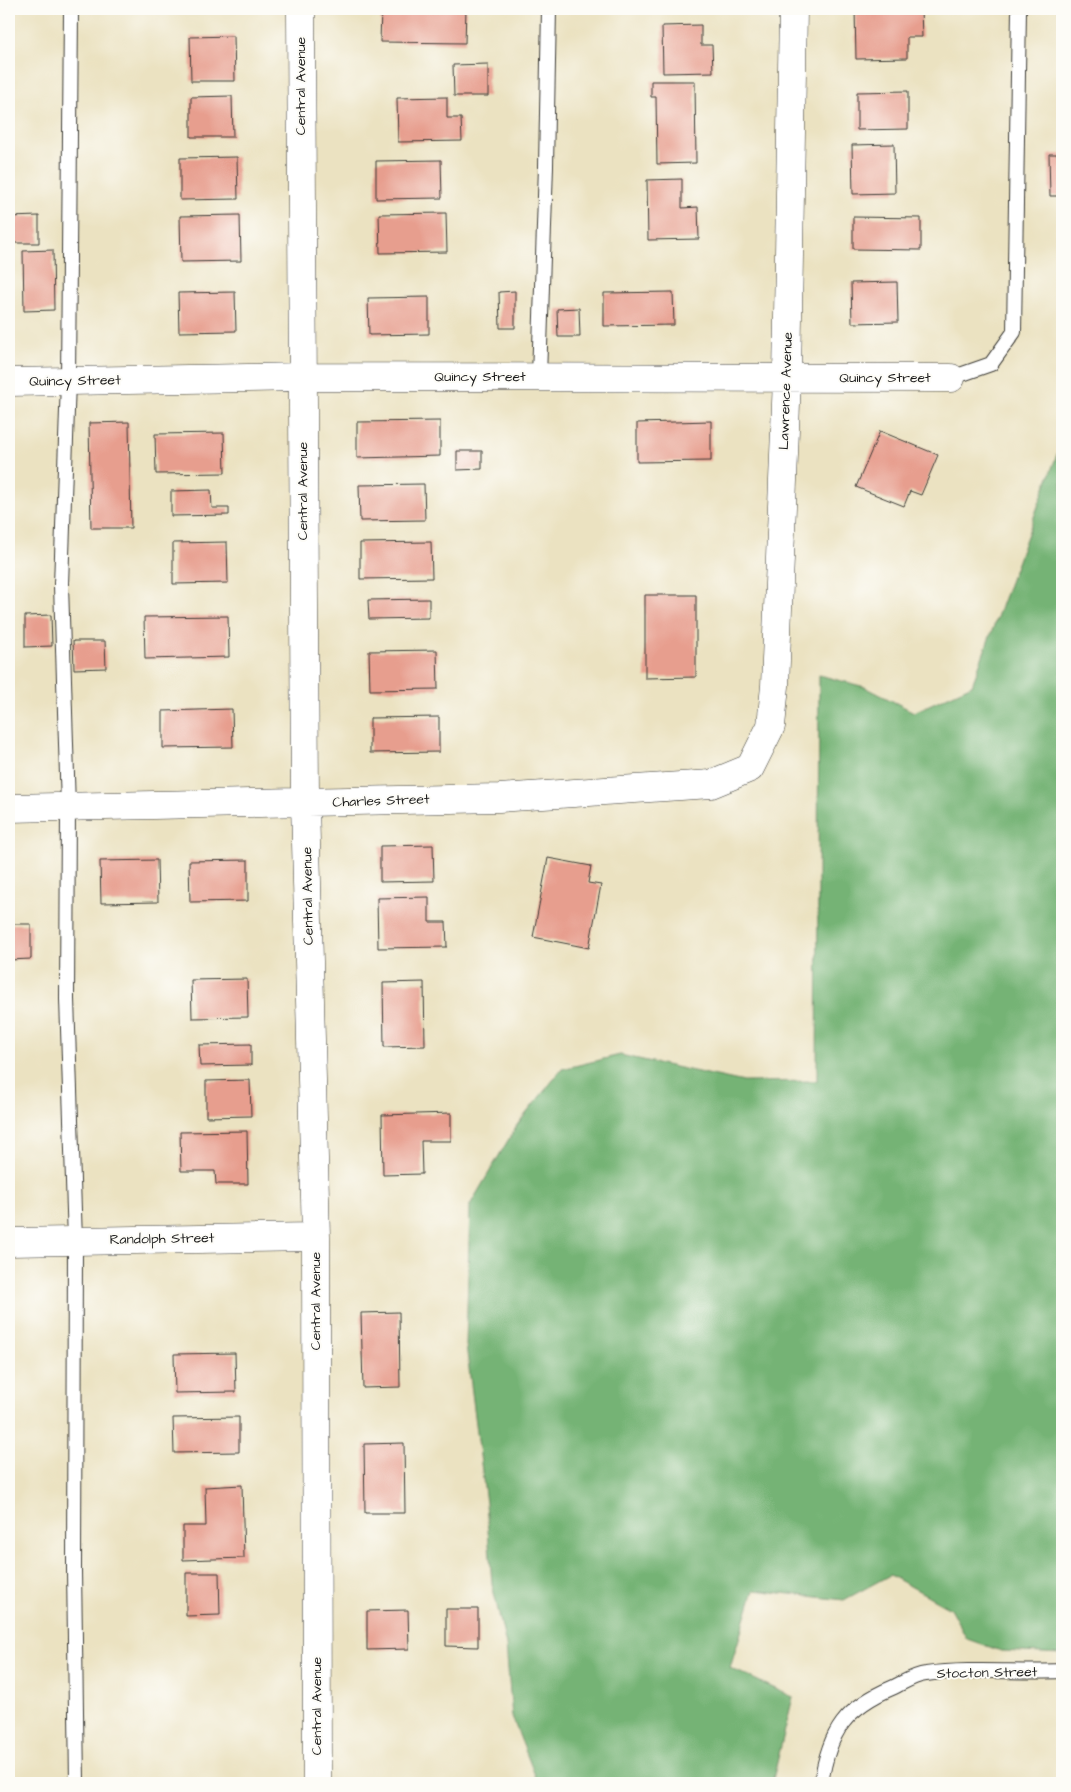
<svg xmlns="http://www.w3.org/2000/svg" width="1071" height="1792" viewBox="0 0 1071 1792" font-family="'Architects Daughter',sans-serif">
  <rect width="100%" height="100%" fill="#fdfcf7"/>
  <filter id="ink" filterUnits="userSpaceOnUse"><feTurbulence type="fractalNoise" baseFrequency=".02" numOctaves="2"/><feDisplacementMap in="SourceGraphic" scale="10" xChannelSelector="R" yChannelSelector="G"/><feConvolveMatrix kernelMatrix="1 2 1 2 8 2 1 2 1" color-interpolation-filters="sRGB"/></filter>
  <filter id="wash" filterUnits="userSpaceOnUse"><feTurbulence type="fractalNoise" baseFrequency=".0096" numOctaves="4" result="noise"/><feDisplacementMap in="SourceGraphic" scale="20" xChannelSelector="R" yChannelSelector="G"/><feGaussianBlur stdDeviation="1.12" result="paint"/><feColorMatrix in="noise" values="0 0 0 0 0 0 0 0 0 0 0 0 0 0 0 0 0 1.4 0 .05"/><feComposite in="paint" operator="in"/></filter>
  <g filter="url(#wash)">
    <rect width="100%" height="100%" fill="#ebe2c1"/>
    <path fill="#74b374" stroke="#486848" d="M1062 441V1654L1001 1651 967 1639 950 1608 890 1575 844 1600 754 1590 730 1668 793 1697 772 1783H538L512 1717 506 1645 492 1584 486 1503 466 1345 470 1205 517 1125 562 1069 620 1055 744 1082 817 1081 819 675 865 687 914 712 972 685Z"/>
    <g id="blocks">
      <path fill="#e79e8e" d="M381 9H466L465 43 380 42Z
        M855 9H921L922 37H907V58L856 59Z
        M701 25V45H712L713 72 663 73 662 26Z
        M234 36 235 81H191L190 37Z
        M488 64V96H454L453 65Z
        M651 81H695L696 163 657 164 656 97H651Z
        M908 91V129L857 130V92Z
        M232 96 233 137H191V97Z
        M447 97V118H461L462 141 398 142 397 98Z
        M894 144 895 193 853 194 852 145Z
        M1049 154H1062V196H1050Z
        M237 157 238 199 180 200V158Z
        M441 160 442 198 376 199V161Z
        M682 179V208L698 207 699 239 648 240 647 180Z
        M446 213 447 252 380 253 379 214Z
        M240 215 241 261 181 262 180 216Z
        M39 216V243H9V217Z
        M853 217 921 218V250L853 249Z
        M53 250 54 310 24 311 23 251Z
        M897 282 898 322 852 323 851 283Z
        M515 291V328H500L499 292Z
        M235 292 236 331 179 332 178 293Z
        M673 292 674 325 604 326V293Z
        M429 297V334L369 335 368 298Z
        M579 308 580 337H558L557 309Z
        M440 421V456L357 458V422Z
        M711 421V461L637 462V423Z
        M129 422 131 528H91L89 423Z
        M880 431 938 455 921 495 910 491 904 506 856 487Z
        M224 433 225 473 156 474 155 434Z
        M457 451H482V469L457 470Z
        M424 484 425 520 360 521 359 485Z
        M211 490 212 508H229V515L171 516V491Z
        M227 542 228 583 173 584V543Z
        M431 542 432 578 360 579V543Z
        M645 595H696V677L645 678Z
        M429 599V618L369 619 368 600Z
        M51 615 52 646 25 647V616Z
        M228 616 229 657 145 659 144 617Z
        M73 641H105L106 668 74 669Z
        M437 650 438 689 370 690 369 651Z
        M232 709 233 747 163 748V711Z
        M439 717V752L370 753V718Z
        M433 845 434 881 380 882V846Z
        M548 858 591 866 588 883 601 885 589 948 533 937Z
        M157 860 158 902 101 903 100 861Z
        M248 860V901L190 902 189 861Z
        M429 897V922H446L447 947 378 948 377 898Z
        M9 924H31V959L9 960Z
        M247 979 248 1017 192 1018 191 980Z
        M424 982 425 1046 384 1047 383 983Z
        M251 1044V1065L200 1066 199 1045Z
        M250 1080 251 1116 206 1117V1081Z
        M451 1113V1141H421L422 1174 383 1175 382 1115Z
        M247 1131 248 1184H216L215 1171H181L180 1132Z
        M399 1312 400 1387 363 1388 361 1313Z
        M235 1353 236 1392 175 1393 174 1354Z
        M239 1417V1452L174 1453 173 1418Z
        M404 1443 405 1513H365L364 1444Z
        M242 1485 244 1558 183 1560V1526H206L205 1487Z
        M186 1573H219L220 1615 186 1616Z
        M446 1609H478V1647L446 1646Z
        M408 1610 409 1649 367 1650V1611Z"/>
    </g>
  </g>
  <g filter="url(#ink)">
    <use href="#blocks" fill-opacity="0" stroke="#3b3a35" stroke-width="1"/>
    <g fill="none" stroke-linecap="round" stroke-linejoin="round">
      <defs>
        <path id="service" d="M71 9 68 381 61 585 68 807 67 999 75 1241 74 1569 77 1783
          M539 377 546 166 549 9
          M951 378 991 364 1014 332 1019 9
          M821 1783C829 1731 846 1707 894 1687 904 1682 915 1675 926 1674 971 1668 1017 1673 1062 1671"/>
        <path id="minor" d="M301 9 305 803 316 1237 317 1783
          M9 382 302 377 951 378
          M9 808 499 798 711 784 750 768 771 726 775 686 787 378 793 9
          M9 1242 316 1237"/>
      </defs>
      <use href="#service" stroke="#3b3a35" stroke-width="16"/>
      <use href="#minor" stroke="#3b3a35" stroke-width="29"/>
      <use href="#service" stroke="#fff" stroke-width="14"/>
      <use href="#minor" stroke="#fff" stroke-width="28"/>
    </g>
  </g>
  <g text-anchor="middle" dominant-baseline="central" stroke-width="4" stroke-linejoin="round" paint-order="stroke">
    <g font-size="14" fill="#1c1c1c" stroke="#fdfcf7">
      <text transform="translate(301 86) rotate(-90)">Central Avenue</text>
      <text x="480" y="377">Quincy Street</text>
      <text x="885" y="378">Quincy Street</text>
      <text transform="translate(75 381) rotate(-1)">Quincy Street</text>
      <text transform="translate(786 391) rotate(-88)">Lawrence Avenue</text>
      <text transform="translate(303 491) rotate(-90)">Central Avenue</text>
      <text transform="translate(381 801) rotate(-2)">Charles Street</text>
      <text transform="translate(308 896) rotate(-91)">Central Avenue</text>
      <text transform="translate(162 1239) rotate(-1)">Randolph Street</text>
      <text transform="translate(316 1301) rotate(-90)">Central Avenue</text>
      <text transform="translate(987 1673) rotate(-1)">Stocton Street</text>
      <text transform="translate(317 1706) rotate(-90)">Central Avenue</text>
    </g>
  </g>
  <rect width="1071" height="1792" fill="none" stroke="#fdfcf7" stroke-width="30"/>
</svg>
